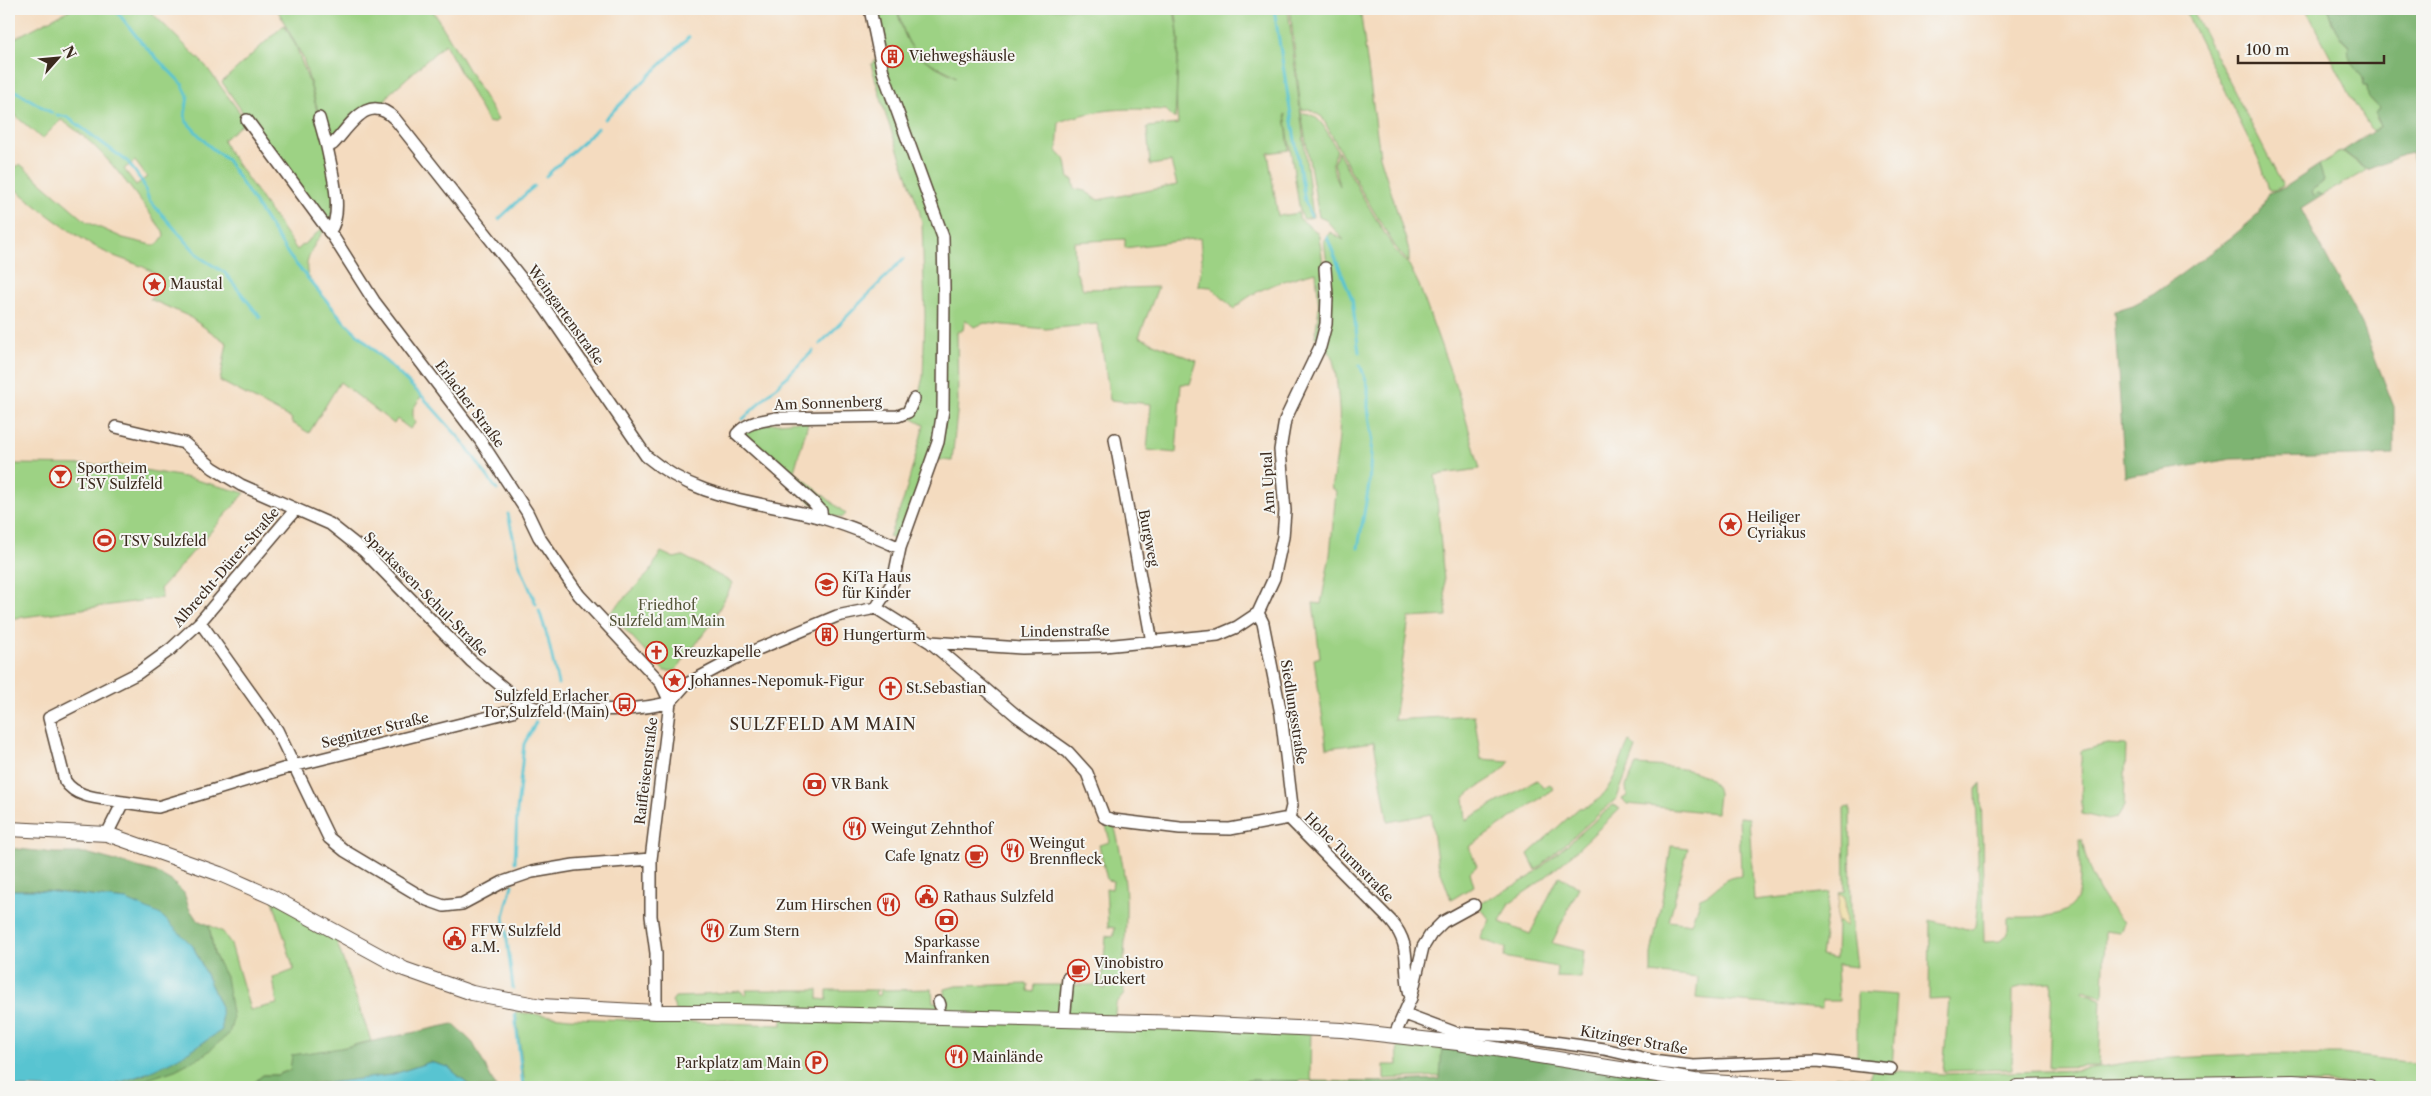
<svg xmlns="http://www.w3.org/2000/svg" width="2431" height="1096" viewBox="0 0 2431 1096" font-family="'Libre Caslon Text',serif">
  <rect width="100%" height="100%" fill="#f6f6f2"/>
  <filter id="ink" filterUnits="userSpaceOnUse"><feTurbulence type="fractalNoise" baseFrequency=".02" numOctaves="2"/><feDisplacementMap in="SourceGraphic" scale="10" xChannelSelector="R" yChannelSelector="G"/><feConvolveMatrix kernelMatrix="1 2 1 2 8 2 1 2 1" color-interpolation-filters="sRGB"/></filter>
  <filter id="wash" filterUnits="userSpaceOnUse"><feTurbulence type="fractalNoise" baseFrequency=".0096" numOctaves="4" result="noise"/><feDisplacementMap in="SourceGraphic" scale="20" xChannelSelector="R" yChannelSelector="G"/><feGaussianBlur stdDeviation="1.12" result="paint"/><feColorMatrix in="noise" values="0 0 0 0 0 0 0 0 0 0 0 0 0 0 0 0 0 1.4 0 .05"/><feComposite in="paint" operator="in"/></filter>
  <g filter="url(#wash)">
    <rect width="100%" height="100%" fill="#f4dbbf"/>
    <path fill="#9dd284" stroke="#6c7e51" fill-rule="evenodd" d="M71 9H148L205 65 246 121 223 140 227 149 297 250 324 227 325 229C317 241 305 256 307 271 311 296 401 373 422 395L413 409V418L416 422 410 429 397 419 394 424 340 382 309 433 291 422 292 419 220 381 227 343 188 316 150 299 155 295 160 286 156 274C140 263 120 260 103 251 70 233 38 208 9 184V160L17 167 20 164 87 222 123 238 152 245H157L164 236 163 231C132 191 105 147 61 120L42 139 9 110V41ZM135 161 147 177 136 185 124 169Z
      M277 9H432L498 120 492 123 488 122 445 44 389 94 382 107 374 106 331 141 320 118 303 58Z
      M871 9H897C907 53 917 57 956 77 949 71 937 67 929 62 907 49 903 31 898 9H1174L1179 40 1175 119 1166 110C1125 108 1099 108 1059 122L1057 151 1066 161 1069 179 1073 180 1075 189 1085 191 1098 200 1177 185 1171 162 1150 165 1147 127 1178 124C1173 85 1183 47 1175 9H1288L1313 217 1304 219 1300 212 1285 114 1289 150 1268 153 1278 216 1299 213V218L1318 233C1326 267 1325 304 1318 338L1315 337 1319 308 1316 272C1288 279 1254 288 1234 309L1211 287 1198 286 1202 261 1200 238 1125 248V239L1074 242 1075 269 1083 289 1158 287 1139 337 1197 361 1190 384H1181L1176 453 1147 450 1151 404 1110 400 1100 334 1097 324 1046 329 985 323 974 327 965 319 963 330 957 332 958 403 952 461 931 459 901 541 889 537 904 498 924 425 905 415 920 389 923 377 925 316 922 223 919 209 886 116 871 64 878 58Z
      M1290 9H1360L1380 156 1409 250V263L1396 248 1361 190 1322 117 1309 109 1301 110Z
      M2184 9H2192L2283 186 2275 190H2269L2261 164Z
      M2306 9H2328L2332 23 2342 40 2349 47 2351 63 2363 78 2362 84 2367 85 2368 96 2379 108 2376 118 2381 126 2372 131 2354 102Z
      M284 25 296 46 311 88 327 149 334 191 331 227 248 120 222 82Z
      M1301 113C1321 112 1328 135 1337 150 1329 163 1334 173 1340 186L1334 163 1338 151 1360 192 1394 249 1409 265 1419 285 1460 398 1480 469 1435 475 1447 616 1409 618 1394 720 1474 715 1481 759 1510 761C1499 778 1479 783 1464 798L1466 820 1537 780 1543 788 1550 784 1554 789 1469 847 1477 866 1470 872 1474 886 1451 900 1437 861 1431 814 1388 822 1374 742 1327 748 1314 659 1320 657 1313 603 1321 604 1330 555 1336 491 1331 488C1339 448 1342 427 1337 385 1335 370 1335 357 1325 346L1331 296 1324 241 1330 232 1344 240 1326 220 1319 217Z
      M2342 151 2367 170 2323 195 2317 193 2314 197 2311 191 2324 180 2319 165Z
      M2422 151V184L2411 153Z
      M809 420 794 471 846 514 842 518 823 514 753 447 742 430 748 426Z
      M9 464 116 465 184 477 245 493 160 589 162 598 9 619Z
      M661 552 674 558 683 556 733 583 710 626 675 671H664L618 622 613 626 605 618 649 573Z
      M1629 741 1636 748 1617 798 1536 870 1528 854 1579 808C1608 807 1619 763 1629 741Z
      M2107 744 2126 745 2124 806 2117 818 2108 820 2082 814 2081 751Z
      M1636 765C1657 767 1715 765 1718 793 1718 799 1716 807 1716 813L1627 804 1622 799 1627 796 1626 786Z
      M1981 783 1984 942 2000 941 2008 934V917C2080 918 2083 911 2079 840H2082C2088 872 2100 900 2124 922L2120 933 2105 931 2103 997 2084 990 2083 992 2102 1000 2099 1066 2049 1067 2052 982 2034 983 2013 989 2012 1069 1943 1071 1949 999 1929 1000 1930 920 1967 930 1973 929 1975 926 1979 893 1976 789Z
      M1613 805 1620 809 1566 860 1537 884 1509 903 1500 922 1530 934 1559 876 1579 887 1552 943 1584 951 1581 978 1556 977 1557 967 1504 957 1506 948 1480 939 1490 920 1478 905 1530 877Z
      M1850 807 1851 920 1857 967 1837 965 1839 1001H1822V1009L1696 998 1698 978 1651 973V954L1665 885 1671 846 1688 848 1669 921 1691 924 1700 898C1720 891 1717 878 1741 876L1739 817 1749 818 1754 900 1830 892 1821 956 1836 959 1837 921 1839 923 1841 894 1839 895 1840 892 1845 891 1844 808Z
      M1104 817 1113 820C1121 851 1127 882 1126 914 1126 942 1122 967 1124 994L1116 1004 1114 1022 1311 1028 1310 1073 1312 1081 1253 1080 1155 1087H525L516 1012 569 1018 782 1025V1014L676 1011 672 1001 675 997 703 996V994L741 991 744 995 747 993 746 990H818V999L827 1000V990H878L875 993 878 996 881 994 879 990 932 989 933 1002H945V989L956 986 1028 984V991L1034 992 1035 985H1100L1101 988 1105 989 1106 984 1102 983 1106 936 1113 937 1115 928 1108 927 1106 888 1112 889 1113 881 1107 880 1099 845 1110 842Z
      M272 897 333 931 371 1041 341 1048 277 1075H263L249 1087H124L147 1081 226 978 214 954 209 925 223 932 231 944 250 1010 277 1004 273 978 294 970Z
      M1857 992 1897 995 1892 1068 1838 1061V1055L1857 1056Z
      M1397 1037 1442 1044 1441 1076 1384 1079V1065H1398Z
      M2260 1054H2342L2422 1064V1087H2390L2352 1083 1832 1086 1829 1082 1835 1076 1869 1078 1872 1069 1942 1074 2079 1070 2153 1059Z"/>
    <path fill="#7eb472" stroke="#5c6f48" d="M2328 9H2422V151L2402 155 2368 170 2343 151 2381 126 2375 113 2379 108 2368 96 2367 86H2363V78C2355 68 2346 60 2349 46 2337 36 2332 23 2328 9Z
      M2319 165 2324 180 2311 191 2313 196 2317 193 2323 195 2301 209 2363 327 2394 407V455L2232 459 2125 477 2114 311 2133 305 2154 294 2233 236 2259 214 2268 193 2284 188Z
      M9 848 55 853H86L156 872 173 882 184 893 189 908 197 920 209 925 214 954 226 977 233 1019 229 1034 204 1055 175 1070 124 1087H96L144 1075 221 1007 193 946 127 900 36 890H9Z
      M453 1024 473 1043 496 1087H471L448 1067 430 1062 391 1075 344 1082 314 1083 297 1087H249L263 1075H277L290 1070 292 1055 341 1048Z
      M1442 1044 1740 1087H1317L1312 1081 1378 1082 1440 1079Z
      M1253 1080 1300 1081 1298 1087H1155Z"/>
    <path fill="#eeda9e" stroke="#94825e" d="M1841 894 1845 897 1846 926 1837 921 1839 895Z"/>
    <path fill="#58c4d1" stroke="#4a7778" d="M9 890H36L127 900 161 915 193 946 221 1007 222 1030C184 1056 144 1080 97 1087 72 1091 35 1087 9 1087Z
      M430 1062 448 1067 471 1087H297L391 1075Z"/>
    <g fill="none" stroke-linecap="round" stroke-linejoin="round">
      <path stroke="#58c4d1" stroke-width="3" d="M115 9 141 42 182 84 188 96 185 115 186 121 208 145 227 160 290 257 342 319 422 396 463 442 497 490
        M1274 9 1295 140 1305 201 1311 216
        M9 87 52 113
        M57 115 67 117 128 162 143 183 149 200 201 258 225 273 260 317
        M605 119 689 37
        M546 176 598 128
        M499 219 534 186
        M1327 237 1352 299 1359 352
        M820 344 903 259
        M743 419 813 351
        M508 514 519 563 536 604
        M1358 548 1369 485 1372 436 1368 408V386L1360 365
        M539 610 548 639 558 684
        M515 862 517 811 524 744 536 722
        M512 885 504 916 513 988
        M515 1014 523 1087"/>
    </g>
  </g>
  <g filter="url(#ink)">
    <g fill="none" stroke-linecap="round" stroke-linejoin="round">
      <defs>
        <path id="minor" d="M870 9 883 72 943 237 944 288 943 410 938 442 900 548 893 582 876 608
          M319 118 327 147
          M247 120 334 238 374 301 480 440 527 512 539 537 579 595 661 683 670 702
          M329 232C345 215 331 168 327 147L333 144C351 125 368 92 395 119L544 307 646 456C695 497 742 499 802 513 836 520 869 534 900 548
          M116 427 184 443 213 468 241 485 330 524 364 551 471 661 522 703 535 708C577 708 630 714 670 702
          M1115 439 1152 642
          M822 518 821 511 813 502 737 434C747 422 761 421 776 418L898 416 908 412 914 399
          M876 608 930 642 1022 648 1104 646 1218 635 1237 627 1258 613 1274 578 1283 537 1285 511 1280 450 1285 420 1320 347 1326 324 1327 296 1325 268
          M1258 613 1263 623 1281 714 1292 806 1289 818
          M200 622 277 730 329 838 345 851 427 900 444 906 462 904 503 882 532 872 574 865 651 859
          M930 642 1017 716 1068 752 1087 773 1104 817 1113 820 1180 828 1230 829 1289 818
          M123 802C102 798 77 799 65 781L49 718 138 673 171 649 200 622 295 510
          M1289 818 1391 921C1414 948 1401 966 1411 998
          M107 834 123 802 158 807 293 766 513 711 522 703
          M939 1002 940 1005
          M656 1012V953L651 916V859L670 702 685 685 734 659 837 616 876 608
          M1405 1014 1456 1033 1510 1036 1604 1049 1660 1062 1693 1066 1817 1061 1891 1069
          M1064 1021 1068 978
          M1395 1034 1411 998 1423 947 1431 934 1443 922 1474 905"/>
        <path id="major" d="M9 829 107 834 220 874 272 897 404 969 472 993 541 1006 656 1012H735L1188 1023 1342 1030 1458 1043 1695 1081 1792 1087
          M2017 1087 2293 1082 2370 1087"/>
      </defs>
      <use href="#minor" stroke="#574536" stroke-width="14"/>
      <use href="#major" stroke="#574536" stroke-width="16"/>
      <use href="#minor" stroke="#fff" stroke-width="11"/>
      <use href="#major" stroke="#fff" stroke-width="14"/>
    </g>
  </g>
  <defs>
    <symbol id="building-ring" viewBox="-11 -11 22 22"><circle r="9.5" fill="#f6f6f2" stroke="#c8321e" stroke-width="1.5"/><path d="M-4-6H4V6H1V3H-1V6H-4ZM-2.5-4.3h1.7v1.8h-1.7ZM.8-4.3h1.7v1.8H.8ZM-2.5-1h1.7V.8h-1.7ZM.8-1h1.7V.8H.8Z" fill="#c8321e"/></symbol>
    <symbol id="sight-ring" viewBox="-11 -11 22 22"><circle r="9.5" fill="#f6f6f2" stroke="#c8321e" stroke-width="1.5"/><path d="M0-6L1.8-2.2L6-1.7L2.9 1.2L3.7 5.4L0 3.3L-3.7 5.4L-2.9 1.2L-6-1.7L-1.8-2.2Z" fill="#c8321e"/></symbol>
    <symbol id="bar-ring" viewBox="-11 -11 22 22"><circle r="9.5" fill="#f6f6f2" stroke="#c8321e" stroke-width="1.5"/><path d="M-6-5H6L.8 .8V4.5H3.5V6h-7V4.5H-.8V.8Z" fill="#c8321e"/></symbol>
    <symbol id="stadium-ring" viewBox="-11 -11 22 22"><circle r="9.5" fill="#f6f6f2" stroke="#c8321e" stroke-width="1.5"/><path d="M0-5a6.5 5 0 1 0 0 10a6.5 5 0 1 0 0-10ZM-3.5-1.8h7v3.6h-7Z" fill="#c8321e"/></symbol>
    <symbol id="school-ring" viewBox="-11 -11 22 22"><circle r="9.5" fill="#f6f6f2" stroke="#c8321e" stroke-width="1.5"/><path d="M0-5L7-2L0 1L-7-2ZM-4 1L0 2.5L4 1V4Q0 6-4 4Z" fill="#c8321e"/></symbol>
    <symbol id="church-ring" viewBox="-11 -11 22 22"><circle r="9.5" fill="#f6f6f2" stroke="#c8321e" stroke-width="1.5"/><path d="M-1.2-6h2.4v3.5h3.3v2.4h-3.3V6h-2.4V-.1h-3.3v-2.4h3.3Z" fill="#c8321e"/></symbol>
    <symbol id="bus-ring" viewBox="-11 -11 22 22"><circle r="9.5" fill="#f6f6f2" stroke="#c8321e" stroke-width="1.5"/><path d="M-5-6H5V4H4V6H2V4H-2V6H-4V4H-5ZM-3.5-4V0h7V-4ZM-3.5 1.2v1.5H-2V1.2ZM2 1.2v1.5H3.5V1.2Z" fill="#c8321e"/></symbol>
    <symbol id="bank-ring" viewBox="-11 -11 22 22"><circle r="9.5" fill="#f6f6f2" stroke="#c8321e" stroke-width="1.5"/><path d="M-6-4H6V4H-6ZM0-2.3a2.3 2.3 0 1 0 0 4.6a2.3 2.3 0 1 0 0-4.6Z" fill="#c8321e"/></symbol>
    <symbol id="restaurant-ring" viewBox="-11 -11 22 22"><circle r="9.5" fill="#f6f6f2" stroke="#c8321e" stroke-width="1.5"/><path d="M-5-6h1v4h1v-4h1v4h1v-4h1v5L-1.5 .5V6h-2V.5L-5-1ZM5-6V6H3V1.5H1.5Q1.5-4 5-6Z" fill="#c8321e"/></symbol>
    <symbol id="cafe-ring" viewBox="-11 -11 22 22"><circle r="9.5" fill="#f6f6f2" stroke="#c8321e" stroke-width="1.5"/><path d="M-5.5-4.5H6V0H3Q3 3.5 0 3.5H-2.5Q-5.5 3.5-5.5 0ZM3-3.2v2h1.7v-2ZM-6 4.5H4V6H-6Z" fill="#c8321e"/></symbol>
    <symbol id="civic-ring" viewBox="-11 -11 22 22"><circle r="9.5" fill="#f6f6f2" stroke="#c8321e" stroke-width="1.5"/><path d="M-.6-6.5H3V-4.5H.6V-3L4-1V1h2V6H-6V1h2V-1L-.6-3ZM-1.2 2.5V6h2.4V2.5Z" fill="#c8321e"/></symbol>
    <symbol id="parking-ring" viewBox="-11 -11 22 22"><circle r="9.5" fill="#f6f6f2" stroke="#c8321e" stroke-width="1.5"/><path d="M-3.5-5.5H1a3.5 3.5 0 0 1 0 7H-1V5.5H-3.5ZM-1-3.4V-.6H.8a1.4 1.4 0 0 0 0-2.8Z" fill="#c8321e"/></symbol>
  </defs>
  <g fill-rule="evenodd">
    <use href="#building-ring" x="880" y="44" width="25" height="25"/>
    <use href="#sight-ring" x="142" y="272" width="25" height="25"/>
    <use href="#bar-ring" x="48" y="464" width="25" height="25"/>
    <use href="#sight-ring" x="1718" y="512" width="25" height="25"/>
    <use href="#stadium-ring" x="92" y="528" width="25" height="25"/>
    <use href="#school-ring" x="814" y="572" width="25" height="25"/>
    <use href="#building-ring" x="814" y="622" width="25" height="25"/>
    <use href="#church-ring" x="644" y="640" width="25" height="25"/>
    <use href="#sight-ring" x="662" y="668" width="25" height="25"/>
    <use href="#church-ring" x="878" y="676" width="25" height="25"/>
    <use href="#bus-ring" x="612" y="692" width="25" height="25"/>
    <use href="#bank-ring" x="802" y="772" width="25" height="25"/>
    <use href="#restaurant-ring" x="842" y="816" width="25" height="25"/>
    <use href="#restaurant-ring" x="1000" y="838" width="25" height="25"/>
    <use href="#cafe-ring" x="964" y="844" width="25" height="25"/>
    <use href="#civic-ring" x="914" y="884" width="25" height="25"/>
    <use href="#restaurant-ring" x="876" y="892" width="25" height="25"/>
    <use href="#bank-ring" x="934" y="908" width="25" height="25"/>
    <use href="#restaurant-ring" x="700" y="918" width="25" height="25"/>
    <use href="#civic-ring" x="442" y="926" width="25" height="25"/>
    <use href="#cafe-ring" x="1066" y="958" width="25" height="25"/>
    <use href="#restaurant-ring" x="944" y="1044" width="25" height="25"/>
    <use href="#parking-ring" x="804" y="1050" width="25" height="25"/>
  </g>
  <g text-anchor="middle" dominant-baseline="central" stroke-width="4" stroke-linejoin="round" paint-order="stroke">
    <g font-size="14" fill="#3b2a1e" stroke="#f6f6f2" text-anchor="start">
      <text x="909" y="56">Viehwegshäusle</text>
      <text x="170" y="284">Maustal</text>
      <text x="77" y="468">Sportheim<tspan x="77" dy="16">TSV Sulzfeld</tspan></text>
      <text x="1747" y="517">Heiliger<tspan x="1747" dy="16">Cyriakus</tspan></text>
      <text x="121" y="541">TSV Sulzfeld</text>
      <text x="842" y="577">KiTa Haus<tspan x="842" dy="16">für Kinder</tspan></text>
      <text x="843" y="635">Hungerturm</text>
      <text x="673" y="652">Kreuzkapelle</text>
      <text x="690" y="681">Johannes-Nepomuk-Figur</text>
      <text x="906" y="688">St.Sebastian</text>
      <text x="609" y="696" text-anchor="end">Sulzfeld Erlacher<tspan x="609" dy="16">Tor,Sulzfeld (Main)</tspan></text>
      <text x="831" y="784">VR Bank</text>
      <text x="871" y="829">Weingut Zehnthof</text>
      <text x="1029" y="843">Weingut<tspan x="1029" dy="16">Brennfleck</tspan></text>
      <text x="960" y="856" text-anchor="end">Cafe Ignatz</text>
      <text x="943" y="897">Rathaus Sulzfeld</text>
      <text x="872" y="905" text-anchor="end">Zum Hirschen</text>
      <text x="471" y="931">FFW Sulzfeld<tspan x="471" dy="16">a.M.</tspan></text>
      <text x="729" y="931">Zum Stern</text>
      <text x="947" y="942" text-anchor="middle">Sparkasse<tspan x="947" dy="16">Mainfranken</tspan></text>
      <text x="1094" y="963">Vinobistro<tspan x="1094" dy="16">Luckert</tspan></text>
      <text x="972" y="1057">Mainlände</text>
      <text x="801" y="1063" text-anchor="end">Parkplatz am Main</text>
    </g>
    <g font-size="14" fill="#3b2a1e" stroke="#f6f6f2">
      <text transform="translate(566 315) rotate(54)">Weingartenstraße</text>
      <text transform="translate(828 403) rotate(-2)">Am Sonnenberg</text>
      <text transform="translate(470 404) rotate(53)">Erlacher Straße</text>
      <text transform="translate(1268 483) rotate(-93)">Am Uptal</text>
      <text transform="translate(1149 538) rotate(79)">Burgweg</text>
      <text transform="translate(226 567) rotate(-49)">Albrecht-Dürer-Straße</text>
      <text transform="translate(426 594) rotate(45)">Sparkassen-Schul-Straße</text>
      <text transform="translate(1065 631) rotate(-1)">Lindenstraße</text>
      <text transform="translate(1294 712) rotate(81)">Siedlungsstraße</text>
      <text transform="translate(375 730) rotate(-14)">Segnitzer Straße</text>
      <text transform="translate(646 771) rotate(-83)">Raiffeisenstraße</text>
      <text transform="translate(1349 857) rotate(45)">Hohe Turmstraße</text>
      <text transform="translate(1634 1040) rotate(10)">Kitzinger Straße</text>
    </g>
    <g font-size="14" fill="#545438" stroke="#f6f6f2">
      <text x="667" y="605">Friedhof<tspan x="667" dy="16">Sulzfeld am Main</tspan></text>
    </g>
    <g font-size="16" letter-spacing="1" fill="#3b2a1e" stroke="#f6f6f2">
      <text x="823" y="724">SULZFELD AM MAIN</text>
    </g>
  </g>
  <rect width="2431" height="1096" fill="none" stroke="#f6f6f2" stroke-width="30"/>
  <g transform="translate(58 58) rotate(63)" stroke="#f6f6f2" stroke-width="4" paint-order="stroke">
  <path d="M0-4L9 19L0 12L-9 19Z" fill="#3b2a1e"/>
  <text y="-8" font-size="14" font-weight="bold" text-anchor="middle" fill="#3b2a1e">N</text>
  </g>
  <path d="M2238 55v8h146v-8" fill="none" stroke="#3b2a1e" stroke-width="2.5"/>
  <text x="2246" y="55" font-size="15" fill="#3b2a1e" stroke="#f6f6f2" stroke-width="4" paint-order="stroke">100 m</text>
</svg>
